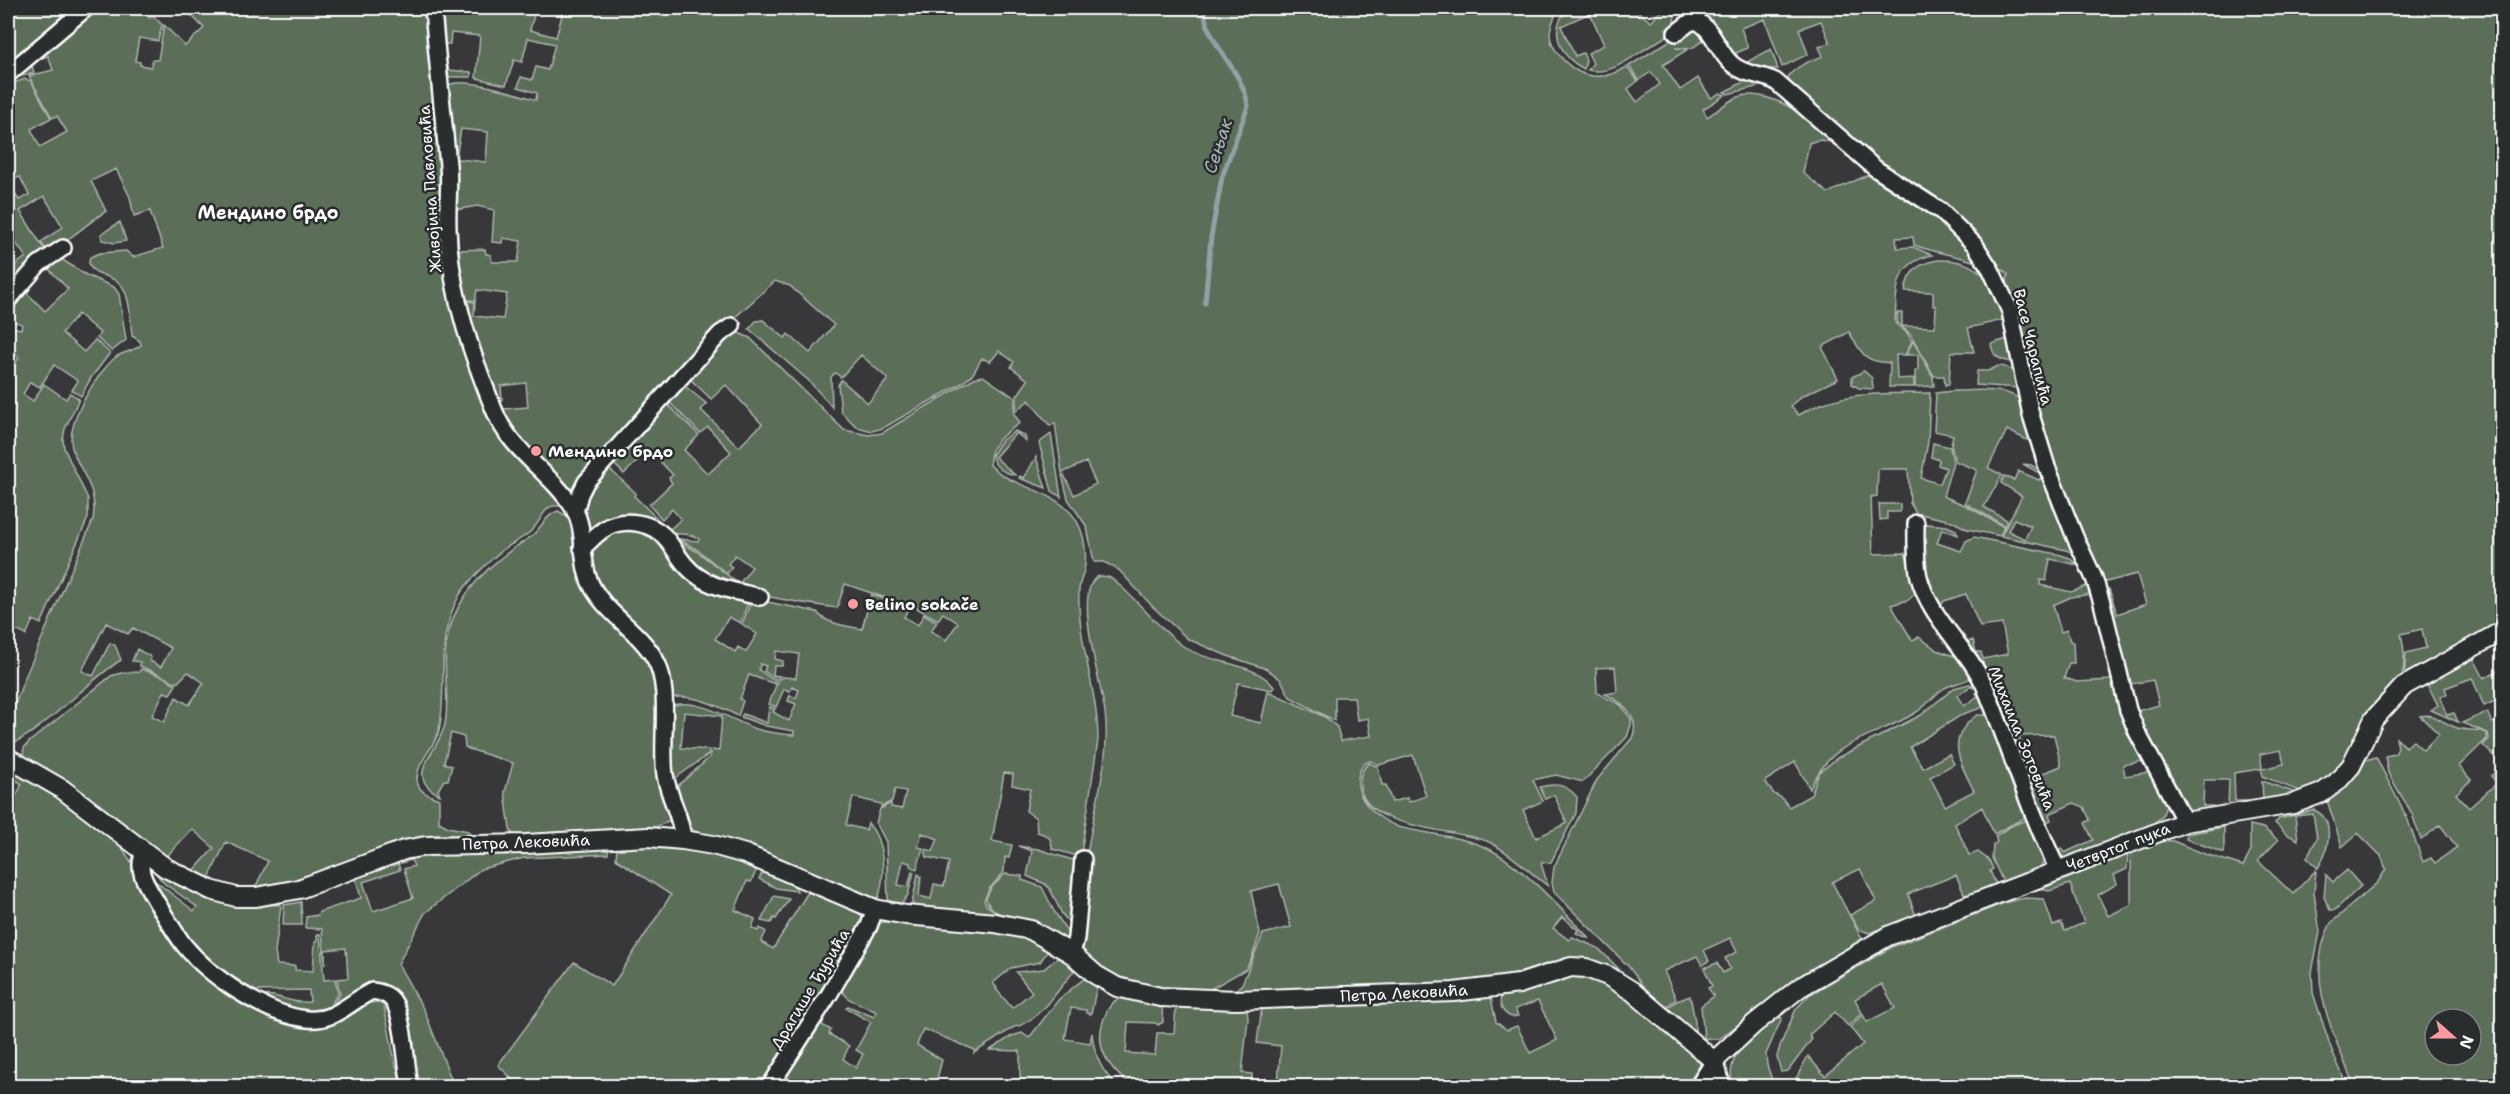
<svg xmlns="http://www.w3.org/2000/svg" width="2510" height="1094" viewBox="0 0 2510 1094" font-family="'Shantell Sans',sans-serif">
  <rect width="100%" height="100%" fill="#38373a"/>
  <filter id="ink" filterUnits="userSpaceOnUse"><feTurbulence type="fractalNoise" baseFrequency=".0167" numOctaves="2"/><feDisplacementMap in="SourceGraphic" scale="12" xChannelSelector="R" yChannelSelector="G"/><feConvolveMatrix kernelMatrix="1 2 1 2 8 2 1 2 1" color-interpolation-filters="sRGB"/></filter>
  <g filter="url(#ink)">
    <path fill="#5a6e59" stroke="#acb6ac" stroke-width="1.5" fill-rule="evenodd" d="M8 8H80L8 69Z
      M92 8H153L146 15 150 18 153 15 162 25 158 41 139 38 135 61 140 62V65L151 67 152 60H158L164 25 185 46 204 28 184 8H430L444 198 487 403 567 508C542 499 545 519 530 532 523 538 515 542 507 547 495 555 466 583 459 596 433 644 449 682 439 730 435 748 417 761 417 779 417 792 429 795 439 799V822L448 827 468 831 471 835H433L386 848 287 882 255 888 268 861 226 842 208 880 192 873 214 848 192 829 166 857 26 759 23 754 24 748 29 742 111 676 121 673 139 672 141 669 164 677 176 685 170 694 164 692 152 716 164 722 176 697 189 705 204 683 188 672 177 683 140 666V662L132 661 137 649 151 657 150 661 161 667 171 648 133 628 128 634 106 623 82 671 93 676 110 643 115 645 121 660C93 676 33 741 8 744V724L23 682 93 520C98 488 83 478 73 451 63 427 97 372 116 357 123 352 134 351 141 345L140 341 132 336C130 320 131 292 118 282 108 274 84 274 90 257L100 253 126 251 133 257 163 248 150 211 134 216 130 197 116 169 91 181 106 211C86 224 69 242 47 251L41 242 63 227 44 196 20 211 46 252 15 284 8 270 26 257 8 232V196L15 194 19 200 29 195 20 177 8 181V85L25 79 31 81 51 118 31 129 40 147 67 132 57 116 52 118 29 76 53 70 48 56 31 62 34 73 12 79Z
      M436 8H522L521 11 528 12 530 8H536L530 30 556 37 564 8H1559C1555 16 1550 25 1550 34 1550 42 1555 50 1560 56 1579 79 1602 82 1627 67L1638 81 1628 89 1637 102 1660 84 1651 72 1639 80 1629 66 1693 26 1707 38 1692 48H1675L1688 49 1663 65 1680 90 1698 78 1711 98 1720 93 1725 95 1703 109 1707 117C1720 109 1732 96 1748 95 1786 93 1829 136 1855 160 1840 149 1828 134 1809 143L1803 173 1828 193 1872 173 1937 214 1984 265C1961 255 1937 254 1914 245L1913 237 1896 238 1897 248 1913 247 1932 255C1893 264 1897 290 1895 323L1907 333 1912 341 1905 355H1896L1897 379 1914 378V387H1889L1890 363C1863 362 1862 353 1849 332L1822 347 1838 379 1802 396 1790 406 1799 415C1837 390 1886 394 1930 393L1928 442 1921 478 1940 484 1946 468 1938 465 1939 460 1931 457 1933 443 1950 447 1953 462 1943 496 1967 506 2004 527 2000 536 1967 529 1952 521 1916 513 1910 503 1908 469H1878L1877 496 1871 497 1873 554 1905 553 1924 607 1915 594 1908 600 1891 605 1912 640 1919 637 1937 650 1960 658 1973 677C1964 683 1952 683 1943 689 1933 696 1926 707 1915 713 1873 739 1831 738 1810 789L1795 762 1765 781 1774 794 1782 798 1789 807 1811 795 1819 773 1837 758 1921 715 1954 688 1969 684 1977 686 1973 688 1971 686 1957 696 1964 706 1978 696 1976 693 1980 691 1985 705 1984 707 1963 714 1910 747 1923 768 1949 754 1954 764 1930 777 1945 806 1974 791C1960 762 1944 739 1977 715H1984L1990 719 2028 816 1994 834 1982 807 1955 824 1969 855 1978 852 1989 860 1993 869 1990 871 1996 884 1965 896 1956 875 1908 894 1916 916 1869 933 1858 929 1850 915 1876 901 1860 869 1832 882 1863 941 1779 993 1719 1039 1704 1038 1701 1006 1714 996 1708 988 1712 986 1704 968 1717 963 1723 973 1730 969 1725 958 1737 952 1730 938 1704 950 1709 961 1702 965 1697 956 1664 971 1676 999 1665 1008 1642 985 1629 967 1554 892 1552 883 1554 867 1597 780 1632 738C1641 718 1623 702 1605 694L1617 692 1615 667 1596 668 1597 693 1621 705 1631 719V725L1627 737 1583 782 1556 775 1533 780 1543 801 1523 810 1536 838 1567 823 1554 795 1545 799 1540 787C1556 783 1566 784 1577 797L1576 813 1551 862 1541 863 1548 886C1529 872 1510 852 1489 842 1459 828 1358 831 1360 782 1360 774 1363 767 1370 763L1378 767 1382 785H1386L1392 802 1407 798 1409 802 1426 796 1413 755 1379 765 1372 761C1364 762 1362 765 1359 773 1352 799 1377 818 1398 827 1427 834 1460 836 1487 848 1521 864 1564 912 1590 939L1576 933 1578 930 1562 917 1553 928 1569 940 1572 937 1598 948 1620 970 1593 960 1572 959 1547 964 1506 977 1461 982 1234 991 1242 984 1263 934 1291 927 1279 884 1251 891 1260 933 1252 957 1246 969 1207 991 1134 986 1115 977 1092 961 1084 953 1081 945C1083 913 1084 880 1088 848 1095 804 1111 757 1105 712 1102 687 1071 587 1099 576 1104 576 1108 576 1112 579 1138 599 1156 627 1183 646 1210 665 1255 661 1274 687L1272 690 1238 683 1230 716 1261 723 1268 691 1325 717 1337 727 1341 741 1371 736 1368 718 1357 720 1354 697H1335V721L1290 697 1281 680 1267 669 1225 655 1188 639 1153 607 1119 570 1104 562H1094L1087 527 1068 499 1062 475H1064L1074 495 1096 484 1086 462 1062 473 1055 423 1050 426 1029 400 1016 411 1017 396 1028 380 1011 367 1014 362 999 351 990 362 982 358 973 374 962 383 883 428 872 431 857 427 841 412 838 385 841 380 868 403 888 379 861 355 841 377 835 373 831 377 832 407 809 381 749 329 756 321 763 320 785 338 788 334 810 353 834 325 790 286 775 281 731 321 575 500 528 452 494 403 501 401 503 409 528 407 526 383 501 386 502 399 493 400 461 300 475 302 474 316 503 319 507 294 477 290 475 301 461 298 456 240 457 250 485 249 486 254 491 255 492 262H518L521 241 503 238 502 243 492 242 494 210 477 206 455 210 451 162 458 159 486 162 488 132 461 129 456 158 451 160 447 86C462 75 518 94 536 100L537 93 518 87 521 77 532 80 536 67 548 70 555 44 528 38 522 62 514 60 506 85 476 78 480 36 451 33 450 44H445L443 65 448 66V70L471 72V77H443Z
      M1579 8H1634L1651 22 1664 8H1670L1675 14 1674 25 1666 29 1668 33 1674 30C1667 37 1658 41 1650 46 1632 57 1611 76 1588 70L1593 63 1588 53 1604 45 1590 13 1561 26 1575 56 1583 53 1586 60 1584 69C1564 59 1550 37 1562 16Z
      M1702 8H2502V623L2404 677 2406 653 2426 648 2422 629 2401 634C2404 647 2406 662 2402 675 2399 686 2382 695 2375 705 2358 730 2343 787 2305 791 2297 792 2271 779 2262 776V769L2284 764 2281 750 2260 754 2262 767 2260 769 2234 773 2235 801H2247L2248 805 2228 808 2229 780H2204L2203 806H2213V810L2192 813 2185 810 2134 712 2159 705 2153 680 2126 685 2103 591 2109 589 2117 614 2146 604 2137 574 2102 583 2052 470 2006 288 2008 274 1998 266 1981 242 1948 208 1882 166 1789 84 1788 77C1796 66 1810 61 1823 56L1819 47 1830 43 1821 21 1799 29 1808 54 1782 67 1765 19 1741 28 1748 48 1736 53 1742 67 1705 18Z
      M1771 49 1778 69H1758L1750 67 1747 62Z
      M1751 78 1768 84 1728 94 1724 92Z
      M120 222 126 241 114 243 102 240 101 234Z
      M61 259 86 275 114 287 119 294 126 340 112 351 97 338 100 333 78 314 62 333 84 352 95 340 110 353 91 378 81 396 72 390 78 381 54 365 40 387 30 382 23 394 33 401 44 384 66 399 70 393 79 399 65 429 63 439 64 448 88 499V518L41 624 33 620 26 635 8 626V377L19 357 8 350V326L21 329 22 324 8 320V306L25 284 30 289 27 293 45 311 68 289 45 265Z
      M1938 260C2001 257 2006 317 2016 365 2002 357 1994 362 1991 344L2007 339 2003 320 1968 328 1974 352H1951L1949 384 1945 385 1944 376H1934L1911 335 1897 322V313H1902V326L1935 327 1936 306H1933V292L1905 291C1908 271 1919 263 1938 260Z
      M736 332 750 338 844 430 869 435 882 433 974 378 983 376 1015 398 1014 414 1020 423C1005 434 988 443 990 465 1012 488 1049 488 1071 513 1083 527 1087 547 1085 565 1084 574 1079 582 1079 591 1077 642 1098 690 1098 740L1081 854 1077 856 1052 849C1052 837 1048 835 1037 832L1036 818 1026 811 1030 789 1012 785 1013 774 1004 773 992 841 1012 845 1009 858 1005 857 1004 872 990 888 984 900 986 905 1000 915 914 906 912 903 918 874 921 876 919 896 931 899 934 884 944 886 949 862 927 857 925 849 933 851 938 839 922 833 918 847 923 848 917 869 910 866V863L903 861 898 885 908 887 912 871 914 872 908 895 902 903 888 901 886 842 876 823 880 809 891 803V807L902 809 906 791 895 789 892 801 881 807V804L853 797 846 825 866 830 868 823C885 842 886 875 878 899L815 877 748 847 694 831 685 820 672 791 710 757 712 750 719 751 722 716 684 712 681 748 709 750V754L670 782 665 743 666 709C690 692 733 721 756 729 769 733 781 734 794 735V731L766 726 741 717 743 714 767 723 769 707 775 709 773 712 789 721 796 704 788 701 790 695 796 698 799 690 792 687 790 691 784 689 776 707 769 704 776 685 782 677 796 678 799 654 776 651 775 659 783 661 782 666H774L773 675 780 676 777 680 764 671 766 666 760 664 759 670 776 682 775 684 749 675 740 699 743 701 738 716C717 705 689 692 666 699 665 684 664 668 657 654 639 619 587 602 589 556 590 544 601 535 611 530 622 525 632 526 643 529 667 536 672 560 691 575 707 589 729 593 750 598L740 623 729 617 715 639 735 652 738 647 746 652 757 634 742 624 752 599 817 612C825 624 848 626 862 629L871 595 910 606 904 617 918 625 924 614 937 622 931 631 946 640 958 623 943 613 938 620 906 602 895 601 845 584 837 608C807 604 715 590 694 572 685 564 679 551 672 542L677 540 698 552 739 584 752 567 735 555 728 564 732 567 727 574 698 550 679 539 698 541 699 539C688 531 679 536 668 532 631 518 622 507 587 538 576 508 584 488 606 466L636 493 634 496 669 530 681 519 672 509 662 519 649 505 672 483 669 478 673 475 649 450 624 474 611 461 665 402 699 435 684 450 708 474 731 452 708 427 700 433 667 400 681 383 707 404 701 410 739 447 762 424 726 385 711 399 687 376 722 337Z
      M1913 341 1933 377 1934 386 1915 387V371L1918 370V355H1906Z
      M1998 366C2012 366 2018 376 2019 388L1976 385 1977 371H1988Z
      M1864 371 1872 378 1873 389 1859 388 1852 384V377Z
      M1953 391C1973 391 2006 386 2022 401L2038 457 2032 450 2031 442 2007 430 1988 468 2002 475 1984 507 2007 520 2005 526 1965 503 1977 470 1955 461 1951 445 1953 435 1934 431 1936 393Z
      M1015 431 1025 436 1026 441 1016 433 995 457 1015 475C1004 473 993 467 992 455L1002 440Z
      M1051 434 1061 497 1052 491 1039 443Z
      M1036 457 1046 488 1019 478 1020 476 1024 478Z
      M2023 464 2031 465 2042 471 2080 556 2066 550 2001 536 2022 496 2001 483 2004 476 2014 480 2018 471 2039 480 2043 475ZM2014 519 2031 526 2025 539 2008 531Z
      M1879 504H1900V512H1887V519L1880 520Z
      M558 511 573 520 582 573 643 650 656 676 674 818 656 827 521 836 513 834 510 830 505 792 513 763 469 749 465 747 464 737 451 733 444 763 452 766 448 780H444L438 790 440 795C401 776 439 753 445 724 450 699 443 672 446 646 452 597 489 563 529 538 540 531 545 515 558 511Z
      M1927 524 1947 526 1956 530 1958 535 1942 529 1937 543 1961 551 1966 541 1974 537 2061 555 2070 558 2077 565 2050 559 2046 581 2040 580V585L2071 592 2090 585 2093 594 2071 597 2053 605 2061 632 2067 630 2070 641 2073 642 2074 663H2069L2064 678 2077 682 2110 680 2113 675 2125 724 2143 761 2123 765 2125 776 2150 772 2166 806 2162 817 2150 825 2065 858 2055 851 2061 848 2064 853 2093 840 2085 823 2090 820 2084 807 2074 803 2049 814 2051 820 2042 824 2023 776 2033 772 2036 776 2061 766 2054 735 2019 736 2026 756 2017 760 1994 692 2001 682 2000 678 1986 677 1965 643 1973 640 1976 652H1981L1983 659 2008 654 2002 624 1980 627 1966 594 1944 601 1938 610 1926 583 1922 556 1924 554 1926 540 1919 539 1923 527Z
      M2473 657 2484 678 2502 668V698L2484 706 2472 678 2445 688 2447 694 2440 697 2447 715 2454 713 2458 722 2431 710 2438 705 2426 682Z
      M2487 712 2492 723 2502 719V1086H2354C2335 1036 2302 976 2331 923L2378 882 2386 869 2381 856 2358 833 2342 847 2327 800 2359 773 2366 760 2376 757 2407 818 2423 862 2431 858 2435 863 2457 847 2440 825 2421 840 2412 814 2388 773 2385 756 2395 754 2398 748 2396 738 2406 747 2413 741 2423 750 2439 734 2420 716C2434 712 2444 724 2457 728 2467 731 2477 729 2487 733V739L2459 766 2471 780 2456 794 2469 808 2497 783 2491 776 2502 765 2483 745 2489 739 2488 733 2462 723ZM2435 1019H2471V1055H2435Z
      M11 769 59 798 121 846 194 960 304 1023 354 1006V1013L369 1003 378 1002 384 1006 395 1062 403 1086H8V795L15 798 22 784 8 775Z
      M2262 781 2293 792 2297 795 2263 801Z
      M2314 810C2337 819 2328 852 2318 868L2307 858 2317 838 2313 814 2295 816 2298 840 2286 834 2275 823 2279 819Z
      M2029 819C2035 834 2050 854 2040 868L2003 882 1992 858 1993 845 1997 842 1995 836 2013 825Z
      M2250 825 2263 828 2278 840 2258 861 2293 894 2316 870 2314 893 2320 932 2312 972 2313 993 2331 1048 2347 1086H1792L1808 1056 1825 1076 1863 1044 1850 1027 1863 1015 1867 1022 1895 1008 1882 984 1855 999 1862 1013 1848 1026 1835 1012 1809 1035 1812 1039 1788 1071 1781 1072 1777 1057 1780 1046 1796 1009 1809 995 1892 947 2007 902 2026 898 2044 899 2053 926 2061 923 2065 931 2084 923 2070 884 2049 891 2041 889 2128 854 2127 869 2114 875 2117 884 2098 895 2108 916 2131 905V852L2163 841H2173L2202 853 2243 866 2250 853Z
      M2224 827V853L2186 839 2187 834Z
      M654 846 714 853 757 869 751 882 747 881 735 910 755 919 752 928 758 931 760 928 766 932 761 942 773 949 808 892 859 913 864 920V925L765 1086H519L498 1065 574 962 612 986 671 895 616 859 617 847Z
      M1018 846 1038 849 1076 861 1074 928 1062 914 1050 889 1045 884 1027 876 1032 851Z
      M608 847V854L524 858 481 869 425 913 398 964 424 1010 454 1086H419L387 990 327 1014 340 994 337 979 348 978 346 948 325 950V965L322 929 305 928 306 917 318 915 319 912 361 898 355 876 397 860 400 870 363 882 373 911 413 898 404 869 414 866 411 860 401 863 400 860 422 854Z
      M150 867 237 904 281 905 275 952 277 965 295 966V970L313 971 315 942 317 941V934H320L324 980 335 979 338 993 325 1014 307 1015 257 997C276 991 290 1005 310 1002L309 990 248 991 191 949 146 874 194 911 197 907 165 884Z
      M759 870 796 887 797 891 776 888 759 879 762 873Z
      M2347 870 2361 886 2335 910H2330L2324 897 2326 875 2333 882Z
      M1005 874 1022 876V880L1042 887 1054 911 1072 939 1071 943C1059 936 1047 927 1033 922 1018 917 990 918 986 898L991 888Z
      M774 896 789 899 776 919 774 918 771 923 761 921Z
      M301 902 302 925H283L284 905Z
      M882 922H900L1010 934C1024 937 1038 940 1047 952L1040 962 1011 968 993 983 997 988 996 989 1012 1008 1032 992 1016 972 1044 969 1057 958 1065 961 1074 971 1047 1005 1034 1017 1022 1025 1014 1027 974 1053 975 1050 923 1029 917 1045 942 1060 935 1086H773L831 998 835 1000 834 1004 831 1003 822 1025 831 1030 829 1034 849 1046 843 1059 856 1068 863 1054 856 1050 871 1022 846 1008 848 1006 874 1017 877 1012 849 999 840 989 877 925Z
      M1570 976C1623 979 1661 1026 1698 1059L1701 1068 1689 1086H1679L1664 1077 1658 1086H1132C1109 1069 1092 1046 1105 1016 1108 1008 1112 1001 1120 998L1162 1007 1163 1022 1158 1025 1156 1023 1128 1022 1126 1053 1155 1055 1157 1033H1174L1176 1007 1247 1008 1248 1019 1242 1073 1252 1074V1080L1278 1082 1281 1046 1257 1043 1262 1007 1406 1003 1491 997 1496 1022 1507 1030 1517 1026 1530 1053 1557 1040 1538 1001 1515 1009 1518 1016 1512 1017C1502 1014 1499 1005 1501 995Z
      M1085 978 1097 985 1091 1014 1086 1013V1010L1071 1008 1065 1039 1090 1043 1092 1033C1094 1054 1102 1074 1119 1086H978L982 1081H1020V1051L990 1050 1012 1036 1022 1033 1029 1038 1059 999Z
      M1690 996 1695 1021V1034L1666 1009 1677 1001Z
      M1778 1016 1782 1018 1766 1054 1767 1065 1774 1086H1733C1723 1053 1755 1035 1778 1016Z"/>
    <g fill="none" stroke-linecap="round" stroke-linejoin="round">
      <path stroke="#91a1a6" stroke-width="5" d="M1204 8C1206 45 1243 69 1248 106L1222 177 1211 237 1205 303"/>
      <defs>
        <path id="minor" d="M433 8C437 60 443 113 448 165 450 186 447 207 448 228 450 292 471 353 495 412 511 452 552 473 574 509 586 530 580 557 589 580 602 612 638 629 655 659 672 688 660 741 665 775 669 798 682 818 683 840
          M1676 33 1689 23 1697 21C1714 30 1718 52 1732 64 1744 75 1761 74 1775 81L1876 169 1941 211 1975 245 1991 270 2010 311 2031 415 2047 467 2075 537 2094 578 2102 603 2128 710 2137 732 2185 822
          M8 74 86 8
          M8 300 39 264 63 248
          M575 512 580 494 586 482 720 334 732 326
          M1916 523C1916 540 1915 560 1919 577 1930 619 1968 648 1985 687 2010 748 2029 811 2058 870
          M582 548C589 543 595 535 603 530 623 516 655 522 669 542 678 555 685 568 699 577 716 589 740 592 760 597
          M144 853C135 871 148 887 157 903 166 917 174 932 184 945 210 977 266 1015 307 1019 335 1022 349 1002 372 991 380 992 389 995 393 1001 404 1016 406 1066 410 1086
          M1072 954 1076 938 1083 859
          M770 1086 830 993 869 926 875 909
          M1698 1086 1714 1061"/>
        <path id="tertiary" d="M8 758 62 789 166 868 211 890 236 897H256L299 889 404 850 426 846 526 844 648 837 683 840 713 845 745 854 875 909 906 915 995 923 1031 930 1072 954 1096 975 1117 987 1160 997 1236 1000 1454 992 1519 984 1571 967 1586 968 1608 976 1632 991 1714 1061
          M1714 1061 1754 1024 1799 988 1888 936 2185 822 2293 804 2322 793 2337 782 2351 766 2374 719 2404 686 2502 631
          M1714 1061 1721 1086"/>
      </defs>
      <use href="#minor" stroke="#fff" stroke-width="20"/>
      <use href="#tertiary" stroke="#fff" stroke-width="22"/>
      <use href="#minor" stroke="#2a2d2e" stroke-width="15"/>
      <use href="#tertiary" stroke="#2a2d2e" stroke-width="18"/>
    </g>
  </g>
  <g fill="#ff9aa2" stroke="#2a2d2e" stroke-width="2">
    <circle cx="536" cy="451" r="6"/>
    <circle cx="853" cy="604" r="6"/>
  </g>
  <g text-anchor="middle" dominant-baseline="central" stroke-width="5" stroke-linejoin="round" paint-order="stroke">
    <g font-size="16" fill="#fff" stroke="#2a2d2e">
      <text transform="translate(430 189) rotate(-94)">Живојина Павловића</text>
      <text transform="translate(2033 347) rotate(76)">Васе Чарапића</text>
      <text transform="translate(2022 738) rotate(68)">Михаила Зотовића</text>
      <text transform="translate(526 842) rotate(-2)">Петра Лековића</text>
      <text transform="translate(2118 847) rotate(-21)">Четвртог пука</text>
      <text transform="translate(810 989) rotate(-59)">Драгише Ђурића</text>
      <text transform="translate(1404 993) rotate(-3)">Петра Лековића</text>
    </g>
    <g font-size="16" font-weight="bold" fill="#fff" stroke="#2a2d2e" text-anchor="start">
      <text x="548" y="451">Мендино брдо</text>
      <text x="865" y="604">Belino sokače</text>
    </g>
    <g font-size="18" font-style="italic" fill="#acb9bc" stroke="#2a2d2e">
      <text transform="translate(1218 146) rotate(-72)">Сењак</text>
    </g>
    <g font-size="18" font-weight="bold" fill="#fff" stroke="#2a2d2e">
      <text x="268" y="213">Мендино брдо</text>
    </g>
  </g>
  <rect width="2510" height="1094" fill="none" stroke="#2a2d2e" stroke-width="30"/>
  <rect x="15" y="15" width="2480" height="1064" fill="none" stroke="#fff" stroke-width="2" filter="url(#ink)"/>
  <g transform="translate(2453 1037) rotate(111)"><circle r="28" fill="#2a2d2e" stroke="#7f8182" stroke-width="1.5"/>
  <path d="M0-4.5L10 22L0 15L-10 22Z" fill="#ff9aa2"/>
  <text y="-9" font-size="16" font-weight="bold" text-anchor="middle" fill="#ffffff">N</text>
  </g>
</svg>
